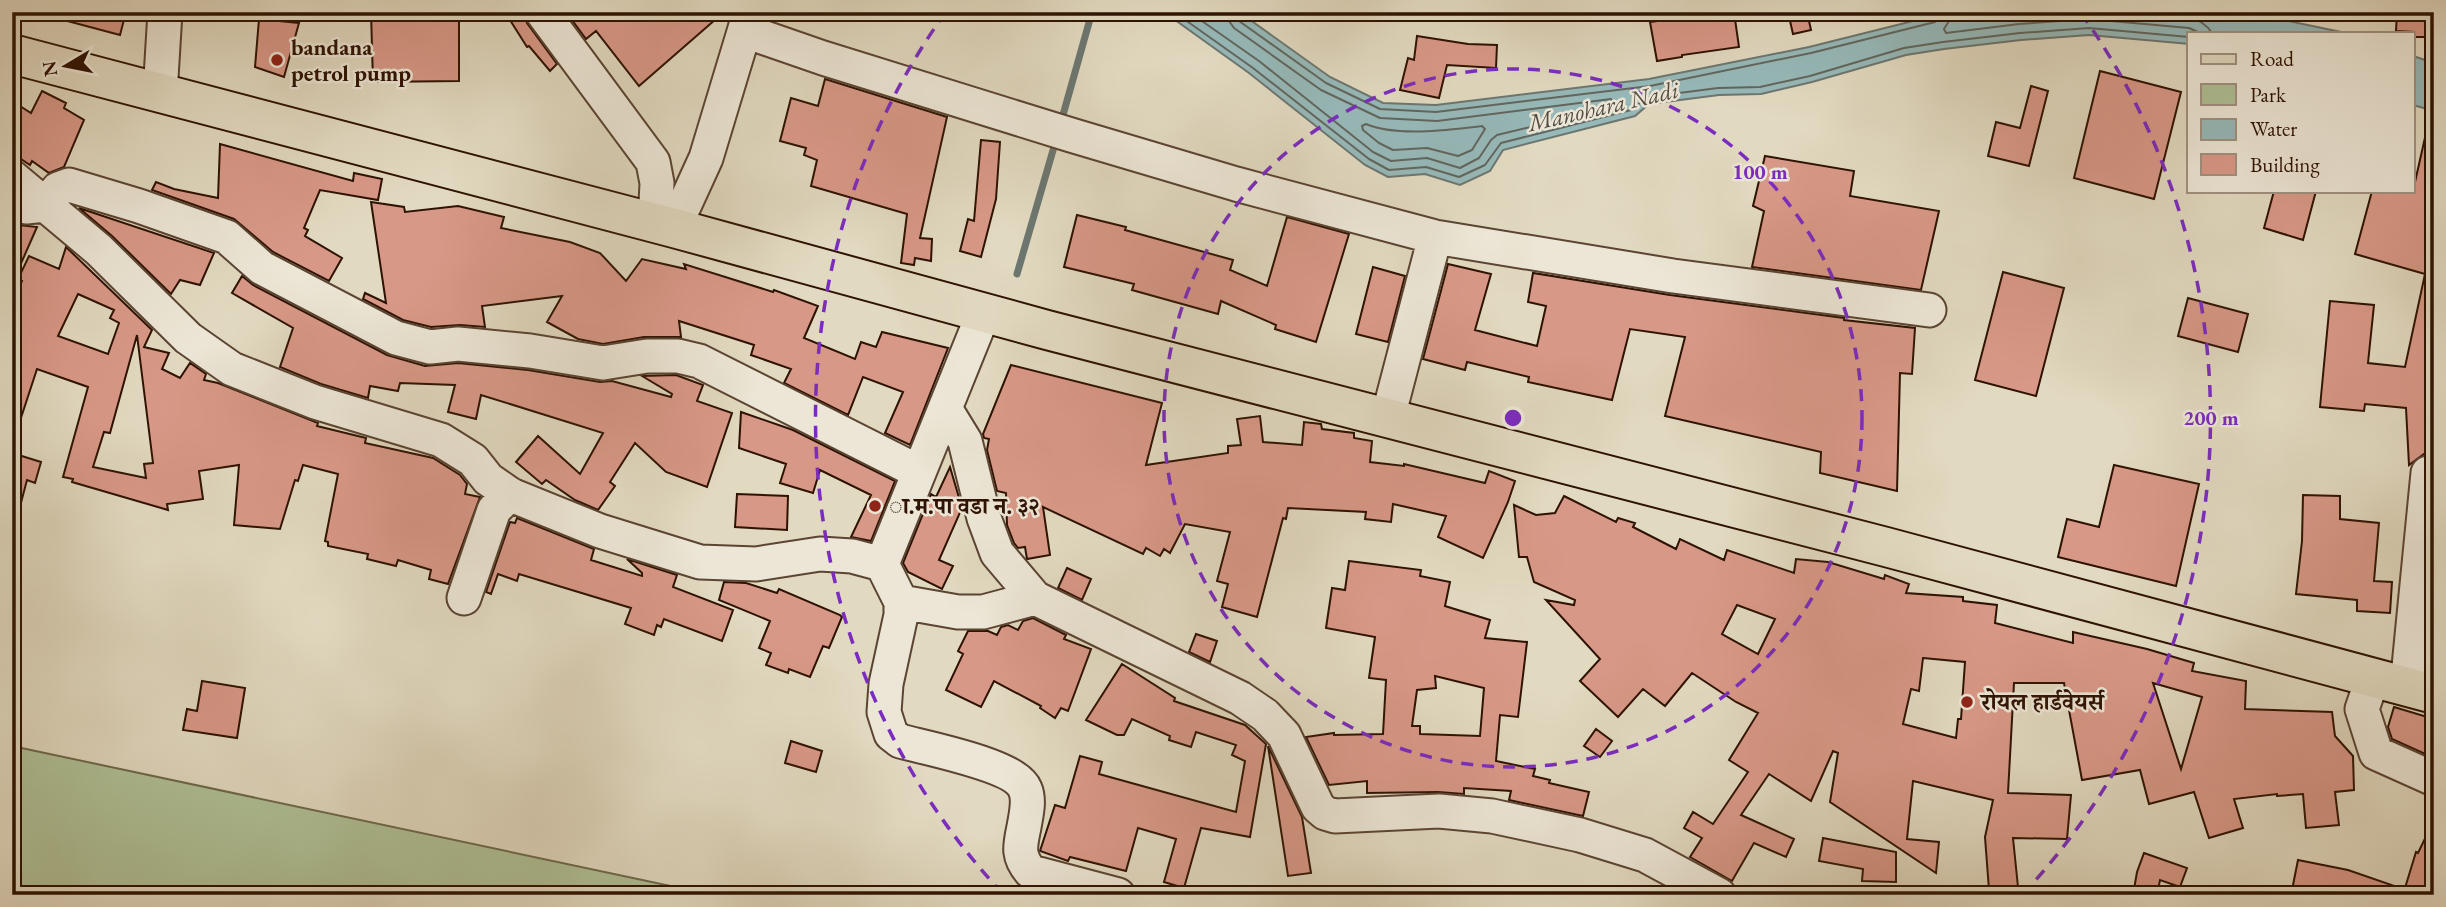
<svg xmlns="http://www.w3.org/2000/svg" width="2446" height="907" viewBox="0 0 2446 907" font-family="'EB Garamond','Noto Serif Devanagari',serif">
  <rect width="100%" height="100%" fill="#e1d9c0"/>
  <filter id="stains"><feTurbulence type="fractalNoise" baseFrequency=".00286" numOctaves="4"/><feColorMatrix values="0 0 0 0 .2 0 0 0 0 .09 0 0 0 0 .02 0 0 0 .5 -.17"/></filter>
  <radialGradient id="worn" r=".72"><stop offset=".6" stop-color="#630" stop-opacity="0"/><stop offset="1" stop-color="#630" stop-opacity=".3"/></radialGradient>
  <path fill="#afc096" stroke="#6e694c" stroke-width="2" d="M12 746 713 895H12Z"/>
  <path fill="#96b9b9" stroke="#6c7670" stroke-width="2" d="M1164 12H1239L1330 77 1383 103 1436 105 1649 79 1809 47 1949 12H2246L2346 33H2189V44L2089 35 2021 40 1944 49 1906 55 1812 82 1761 94 1719 95 1649 104 1635 116 1503 150 1490 171 1460 185 1425 174 1388 177 1365 165 1249 73Z
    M2413 56 2434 63V111L2413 105Z"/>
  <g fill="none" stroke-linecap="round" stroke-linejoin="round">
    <path stroke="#62665e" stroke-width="2" d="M1174 12 1253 68 1369 159 1389 170 1426 167 1459 177 1485 165 1501 143 1631 110 1648 97 1718 88 1760 87 1810 76 1904 48 1943 42 2020 33 2089 28 2189 37
      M1189 12 1259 61 1373 152 1391 161 1427 158 1460 168 1479 158 1491 140 1497 135 1584 114 1614 104 1611 99 1437 121 1380 118 1321 90 1234 28 1229 21 1227 12
      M1236 12 1239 21 1326 83 1380 109 1436 112 1650 86 1811 53 1935 22 1941 18 1942 12
      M1950 12 1949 21 1944 29 1946 33 2019 24 2089 19 2189 28 2200 33
      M1961 12V18L1964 20 2036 12
      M2136 12C2160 14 2198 10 2212 33
      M1366 124C1396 137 1449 130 1482 126L1485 129 1472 150 1458 156 1427 148 1393 150 1379 143 1363 130 1362 126Z"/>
    <path stroke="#6c7670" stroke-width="7" d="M1061 122 1092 12
      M1017 274 1056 140"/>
  </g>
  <path fill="#d89887" stroke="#2e1202" stroke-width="2" fill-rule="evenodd" d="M57 12H126L120 35 56 18Z
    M371 12H459V81L373 82Z
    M505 12H523L527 23 557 64 550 71 529 46 527 47Z
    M566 12H724L639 86 596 31 586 39Z
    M1727 12H1734L1739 47 1682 55V57L1657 61 1650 22Z
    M1788 12H1807L1811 30 1793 34Z
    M2397 12H2429V19L2434 20V37H2414V32L2396 31Z
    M259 19 299 23 284 77 255 67Z
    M1417 36 1468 44 1497 45 1496 68 1447 65 1439 98 1400 90 1408 58 1414 60Z
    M2100 71 2181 92 2154 199 2074 178Z
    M825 79 947 117 920 238 932 239 931 261 915 258 914 265 901 263 907 214 811 186 817 160 804 155 806 148 780 141 791 98 818 106Z
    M2031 86 2048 91 2029 166 1988 156 1996 122 2020 128Z
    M42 91 66 103 64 108 84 120 64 167 49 173 32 161 30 165 12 153V101L31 113Z
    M2426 133 2434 134V453L2424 454 2409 465 2406 408 2365 404 2364 411 2320 407 2330 301 2374 305 2368 363 2405 367 2425 274 2355 254 2372 191H2413Z
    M981 140 1000 142 996 199 981 257 960 251 968 219 974 221Z
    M220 144 353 181 354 173 382 179 378 200 320 190 304 228 308 230 305 236 342 258 329 281 273 252 234 219 152 190 156 182 174 189 218 198Z
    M1765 156 1854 171 1850 196 1939 211 1921 290 1752 267 1764 211 1753 206Z
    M2274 191H2316L2303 240 2264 228Z
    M371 202 404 207 405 212 458 206 504 217 501 228 570 242 600 253 626 281 642 259 686 269 684 264 773 292 774 290 818 306 804 338 855 359 861 342 876 347 882 332 948 348 910 445 885 433 903 392 863 377 848 415 784 383 791 369 751 355 754 345 679 321 681 337H644L603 344 578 339 547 322 562 296 482 306 485 327 460 325 431 327 403 320 363 299 365 293 386 303Z
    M79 208 214 253 200 285 180 280 171 294 112 236Z
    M1077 215 1126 227 1125 230 1233 260 1230 270 1267 286 1287 217 1349 234 1316 342 1275 329 1276 325 1221 301 1218 314 1132 290 1134 284 1064 267Z
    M12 220 19 225 37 227 12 284Z
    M66 247 152 330 144 347 169 353 162 369 180 378 190 363 206 374 204 380 218 383 318 423 317 426 366 438 365 443 433 458 460 475 467 484 465 494 480 497 448 584 429 579 431 570 398 560 396 566 367 559 368 554 328 546V542L325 541 338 474 303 465 298 481 295 480 280 529 234 525 239 465 199 471 203 499 167 504 168 510 72 482 73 479 63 477 88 387 37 369 16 433H12V301L22 281 18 279 29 256 59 269ZM78 294 114 310 110 318 119 323 108 354 58 336ZM137 335 153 463 144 464 146 478 93 467 104 432 110 433Z
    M1448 264 1491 274 1475 330 1537 346 1546 306 1528 302 1533 273 1670 295 1844 318V320L1915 328 1912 374 1900 373 1897 491 1820 473 1821 452 1665 416 1685 337 1630 329 1612 400 1528 382 1529 377 1467 362 1465 370 1423 359Z
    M1373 267 1405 276 1388 342 1356 334Z
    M2003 272 2064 288 2036 396 1975 380Z
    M242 276 253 285 387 355 425 366 458 363 528 370 600 382 612 381 671 397 672 394 642 376 676 375 703 385 697 401 732 413 707 487 666 472 635 443 610 482 615 486 598 510 575 500 546 480 542 484 516 462 538 436 580 474 603 433 481 395 476 419 448 412 455 385 400 383 398 391 370 386 368 398 321 384 280 367 293 328 232 293Z
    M2188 298 2248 314 2238 352 2178 336Z
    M1011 365 1162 403 1146 465 1228 453V446L1241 445 1237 419 1260 416 1263 442 1302 445 1304 422 1321 424 1322 429 1354 433V438L1372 441 1370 462 1404 466V464L1485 483 1489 471 1515 481 1508 502 1483 558 1438 537 1446 516 1393 504 1391 522 1365 519 1366 512 1288 508 1286 519 1283 518 1257 617 1222 607 1228 584 1217 581 1230 532 1185 524 1170 553 1164 549 1160 556 1146 548 1143 554 1043 507 1050 555 1027 559 1025 547 1018 548 1014 543 1007 525 1006 493 997 491 987 450 989 439 984 438 983 434Z
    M741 412 793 430 895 481 871 541 851 537 871 495 820 470 813 493 780 483 786 464 739 448Z
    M12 453 41 462 35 483 27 480 18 514H12Z
    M2114 465 2199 484 2176 586 2058 557 2067 519 2099 527Z
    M950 467 962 508 939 560 953 566 942 589 908 572 903 563 931 494 936 497Z
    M737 494 788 496 787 530 735 527Z
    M2303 495 2340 496V519L2379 523 2374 581 2392 582 2390 613 2357 611V600L2296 594 2302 541Z
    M1564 496 1616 522 1618 518 1635 523 1633 527 1676 549 1680 539 1724 560 1727 550 1794 573 1796 559 1828 562 1884 579 1885 575 1909 584 1906 593 1963 597V601L1997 605 1995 623 2073 643V632L2147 649 2194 663 2192 671 2246 681 2245 709 2332 712 2335 736 2353 756 2354 790 2335 792 2339 825 2306 828 2303 794 2277 796V794L2234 799 2243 828 2209 838 2194 792 2149 804 2140 770 2082 780 2064 683H2014L2008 793 2071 795 2067 839 2013 838 2018 887 1989 890 1985 837 1993 800 1913 781 1907 839 1939 842 1936 873 1830 802 1838 753 1833 751 1811 801 1769 774 1741 815 1794 839 1786 857 1754 843 1732 881 1690 857 1702 838 1684 828 1693 812 1713 824 1748 772 1729 760 1758 713 1736 702 1692 673 1665 706 1643 689 1618 717 1580 681 1600 659 1546 600 1574 605 1575 600 1534 582 1527 557H1519L1514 505 1536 515 1555 513ZM1737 605 1775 619 1758 654 1722 634ZM1923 658 1965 662 1961 719H1958L1956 738 1903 724 1911 689 1919 691ZM2153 683 2202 697 2181 769Z
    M517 518 594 549 591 560 642 576V573L627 559 677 575 673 587 733 610 722 641 664 619 661 627 657 625 654 635 625 624 631 608 519 574 517 581 498 574 491 594 486 592 510 522 515 523Z
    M1349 561 1421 570 1420 576 1450 582 1445 606 1490 620 1485 638 1527 642 1518 717 1500 715 1496 761 1535 769 1533 776 1550 780 1549 783 1589 792 1583 816 1509 800 1511 791 1464 788V794L1438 792 1367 793V781L1329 785 1306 737 1334 733V735L1383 734 1386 680 1369 678 1375 637 1326 628 1332 588 1345 590ZM1435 676 1484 688 1480 736 1420 734V726H1412L1417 690 1436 688Z
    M1067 568 1091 579 1082 600 1058 588Z
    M724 582 746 583 777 593 779 589 840 615 842 617 829 648 823 646 810 677 789 669 788 673 766 665 771 653 759 648 770 621 719 600Z
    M1033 618 1066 635 1064 639 1091 649 1068 711 1061 708 1055 718 1040 708 1041 706 994 681 981 707 946 690 963 654 958 651 968 631H988L997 635 1001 627 1008 625 1018 630 1023 621Z
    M1196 634 1217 641 1210 662 1189 652Z
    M1122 664 1175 698 1174 701 1245 725 1266 744 1250 837 1201 828 1184 888 1164 882 1176 839 1138 828 1126 871 1070 857 1068 861 1040 851 1055 805 1065 808 1080 756 1102 762 1099 774 1236 812 1245 761 1232 755 1236 745 1196 732 1191 747 1169 740 1170 736 1132 719 1124 735H1117L1086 720Z
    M202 681 245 688 237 738 183 730 187 709 197 711Z
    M2394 707 2434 719V758L2392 739 2388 727Z
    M1596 729 1612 741 1600 757 1584 746Z
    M791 741 822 751 816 772 785 763Z
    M1268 746 1302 817 1311 873 1288 876Z
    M2434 820V865L2425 894 2405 888 2416 852 2418 853Z
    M1823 838 1896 852V882L1862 881 1863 869 1819 861Z
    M2144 853 2187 868 2180 887 2160 880 2157 895H2133L2137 872Z
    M2298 860 2348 870 2412 892 2411 895H2291Z"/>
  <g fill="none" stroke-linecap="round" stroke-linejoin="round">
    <defs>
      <path id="minor" d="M542 12 653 162 657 183 655 223
        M745 31 823 58 1071 135 1236 184 1435 237 1673 276 1929 310
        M160 94 165 12
        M12 177 99 250 188 338 232 369 315 402 441 440 473 460 488 479 511 495 600 531 700 562 756 564 820 554 852 556 882 564 984 312
        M26 207 46 205 58 189 69 185 139 206 227 237 262 268 396 338 430 347 458 344 530 351 603 363 647 356H678L699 361 919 472
        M674 228 706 158 750 12
        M946 410 965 441 984 518 997 553 1035 598 1240 698 1265 715 1284 735 1318 807 1325 813 1335 816 1439 811 1492 816 1580 835 1645 855 1719 895
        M1388 417 1435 237
        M882 564 901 602V615L886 684 884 712 891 734 900 741C926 748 1015 765 1025 789 1030 800 1026 815 1024 827 1020 846 1017 856 1031 872L1118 895
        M464 598 494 510 510 494
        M901 602 958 612H983L1035 598
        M2373 677 2362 709 2376 753 2434 779
        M2407 687 2428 473 2434 472"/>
      <path id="major" d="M12 54 674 228 1047 330 1886 547 2434 694"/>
    </defs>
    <use href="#minor" stroke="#5b4432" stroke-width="37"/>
    <use href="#major" stroke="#2e1202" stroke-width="42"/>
    <use href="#minor" stroke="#ece6d6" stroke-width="33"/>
    <use href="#major" stroke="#e1d9c0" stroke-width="38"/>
  </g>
  <g fill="none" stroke="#7b2cbf" stroke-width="3.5" stroke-dasharray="12 9">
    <circle cx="1513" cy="418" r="349"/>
    <path d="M1003 894A698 698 0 0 1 945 13M2081 13A698 698 0 0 1 2023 894"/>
  </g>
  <g fill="#8f2418" stroke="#ece6d6" stroke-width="2.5">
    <circle cx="277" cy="60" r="7"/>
    <circle cx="875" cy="506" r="7"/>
    <circle cx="1967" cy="702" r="7"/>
  </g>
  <g text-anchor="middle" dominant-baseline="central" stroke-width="5" stroke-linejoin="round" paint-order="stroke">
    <g font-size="23" font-weight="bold" fill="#2e1202" stroke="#ece6d6" text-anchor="start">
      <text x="291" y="47">bandana<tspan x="291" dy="26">petrol pump</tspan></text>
      <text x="889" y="506">ा.म.पा वडा न. ३२</text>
      <text x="1981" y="702">रोयल हार्डवेयर्स</text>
    </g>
    <g font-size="24" font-style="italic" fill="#524c42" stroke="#ece6d6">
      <text transform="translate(1603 106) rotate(-13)">Manohara Nadi</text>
    </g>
  </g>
  <circle cx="1513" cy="418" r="10" fill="#7b2cbf" stroke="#ece6d6" stroke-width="3.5"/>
  <g font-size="21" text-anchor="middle" font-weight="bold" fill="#7b2cbf" stroke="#ece6d6" stroke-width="5" stroke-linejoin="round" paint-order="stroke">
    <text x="1760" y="179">100 m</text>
    <text x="2211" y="425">200 m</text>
  </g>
  <rect width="2446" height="907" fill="none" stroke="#e1d9c0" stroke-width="42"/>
  <rect x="14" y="14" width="2418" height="879" fill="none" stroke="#2e1202" stroke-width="3.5"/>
  <rect x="21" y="21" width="2404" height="865" fill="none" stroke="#2e1202" stroke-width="2"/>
  <rect x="2187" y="32" width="228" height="161" fill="#ece6d6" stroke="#a09181" stroke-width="2"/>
  <rect x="2201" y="54" width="35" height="10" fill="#e1d9c0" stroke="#a09181" stroke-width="2"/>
  <text x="2250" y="66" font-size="21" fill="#2e1202">Road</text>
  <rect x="2201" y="84" width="35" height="21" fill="#afc096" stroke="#a09181" stroke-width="2"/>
  <text x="2250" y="102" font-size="21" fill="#2e1202">Park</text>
  <rect x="2201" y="119" width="35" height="21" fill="#96b9b9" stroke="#a09181" stroke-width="2"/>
  <text x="2250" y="136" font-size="21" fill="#2e1202">Water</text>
  <rect x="2201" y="154" width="35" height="21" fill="#d89887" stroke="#a09181" stroke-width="2"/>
  <text x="2250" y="172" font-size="21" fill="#2e1202">Building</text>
  <g transform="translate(66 66) rotate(260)" stroke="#ece6d6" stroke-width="5" paint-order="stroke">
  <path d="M0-5L12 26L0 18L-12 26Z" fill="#2e1202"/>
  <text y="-10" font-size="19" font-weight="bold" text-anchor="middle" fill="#2e1202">N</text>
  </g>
  <rect width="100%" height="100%" filter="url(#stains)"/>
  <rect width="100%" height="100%" fill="url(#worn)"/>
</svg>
